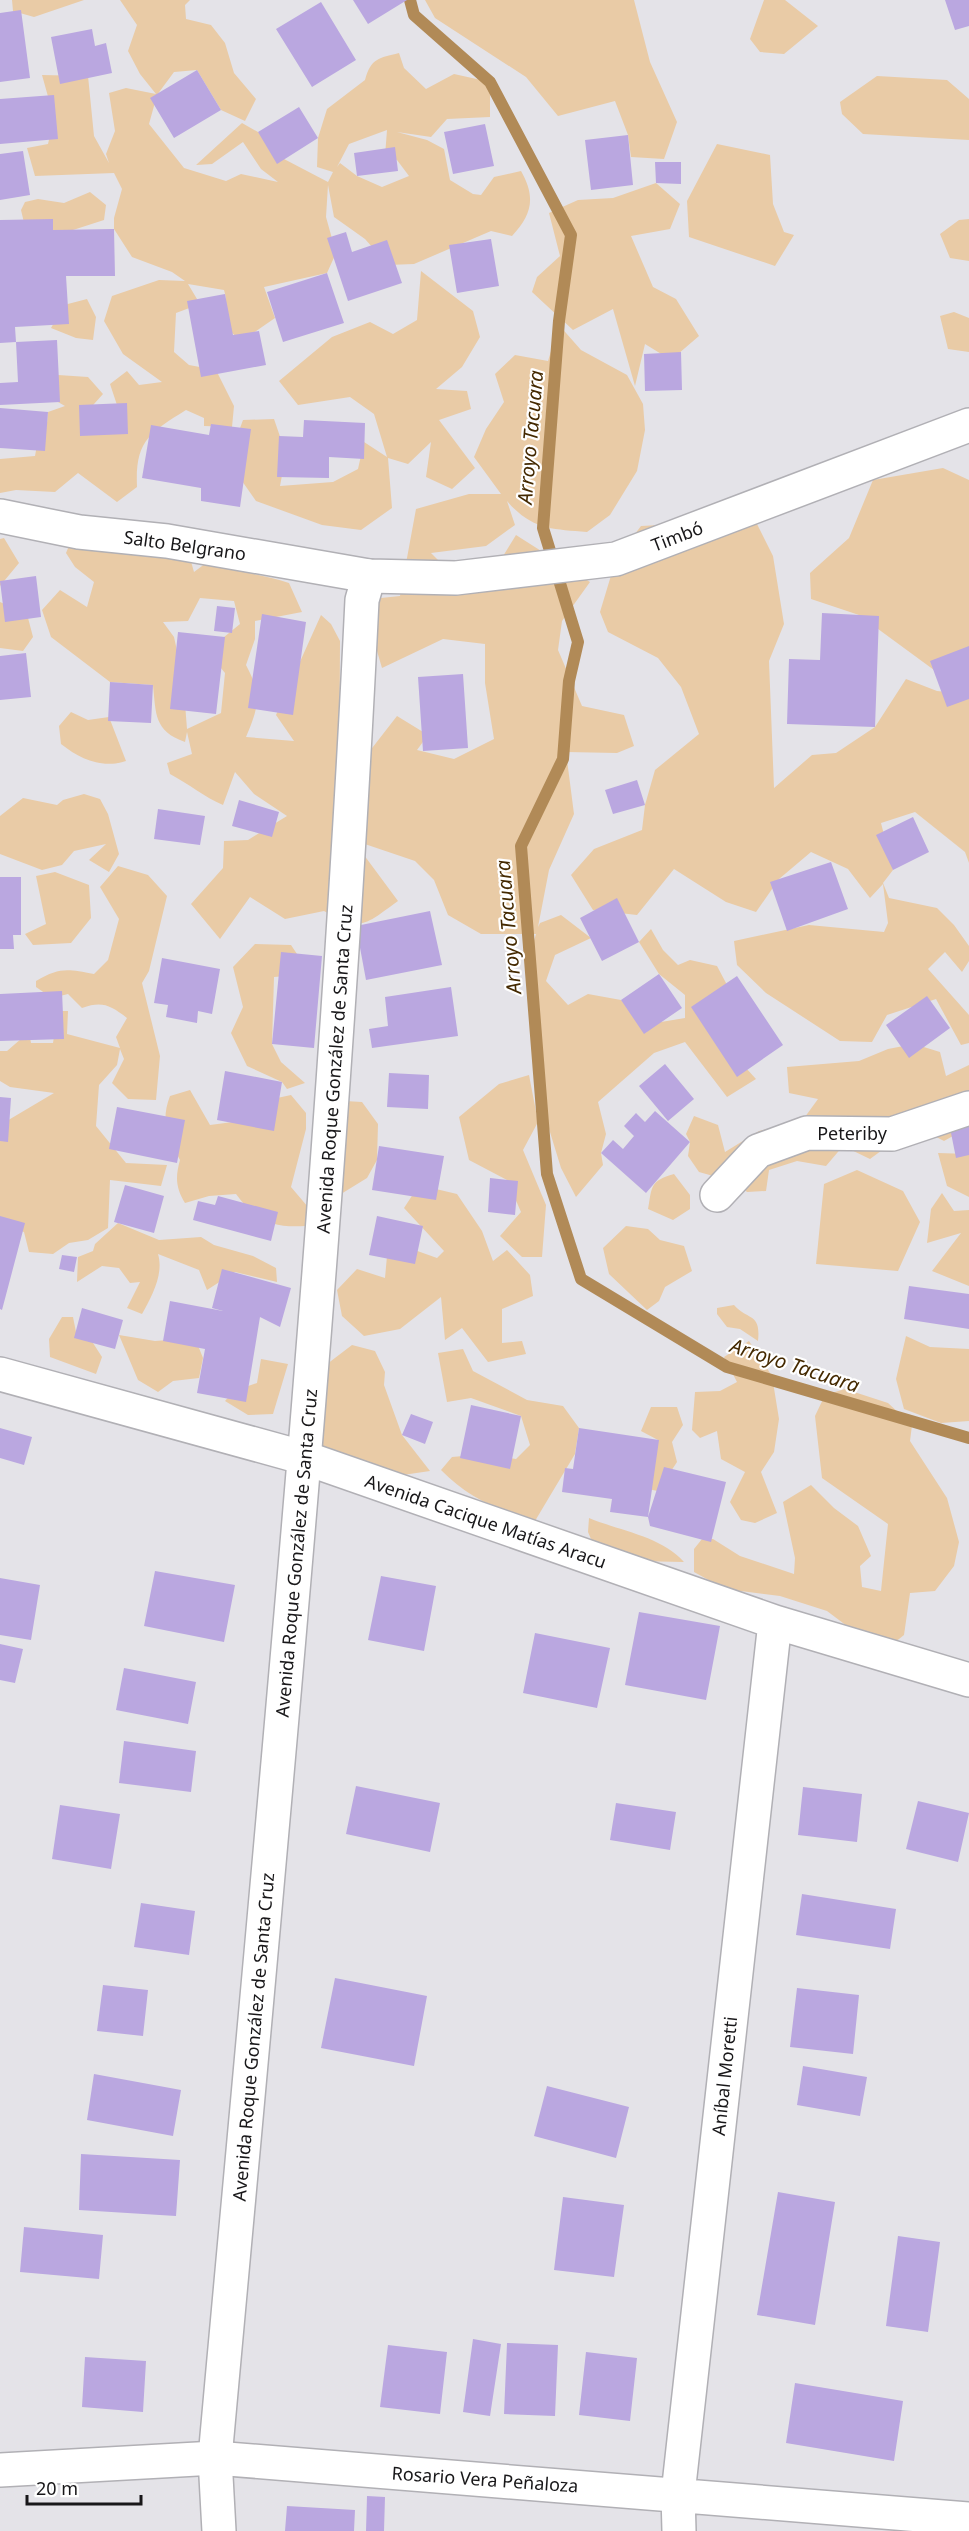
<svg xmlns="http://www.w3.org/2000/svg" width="969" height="2531" viewBox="0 0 969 2531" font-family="'Noto Sans',sans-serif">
  <rect width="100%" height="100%" fill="#e4e3e8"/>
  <path fill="#e9cba6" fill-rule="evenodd" d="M12 0H84L34 17 13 11Z
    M120 0H190L185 5 186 19 211 25 225 43 234 73 256 99 245 121 221 110 197 70 174 72 157 95 149 124 184 168 226 181 241 174 278 182 261 169 243 142 212 164 196 165 242 123 258 132 284 159 328 182 333 172 317 167 318 138 327 109 365 80C371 58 379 58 399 53L404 68 426 89 454 74 490 82V117L447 119 431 137 397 132 427 140 444 149 450 180 473 194 481 195 494 177 521 171C536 197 532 215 512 236L491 231 414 264 388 265 365 239 334 217 328 185 326 217 336 253 327 273 264 287 275 318 243 340C216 328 231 312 224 290L188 284 200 304 176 313 174 352 189 365 216 370 234 406 232 427 204 426V418L186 410C149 433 135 441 137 487L117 502 78 473 55 492 16 490 0 493V459L35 456 39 434 47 423 48 412 65 406 44 394 58 375 88 377 103 394 85 414 123 423 110 384 127 371 139 385 162 382 123 354 104 321 112 296 159 280 185 281 172 272 132 257 114 229V218L122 189 114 173 35 176 27 148 48 144 54 118 42 75 88 76 94 136 109 163 106 154 115 131 109 93 126 88 156 94 140 74 128 51 137 25ZM387 130 385 156 397 160 409 176 382 187 357 176 340 163 337 167 349 144Z
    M425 0H634L650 62 677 122 664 159 631 157 628 135 615 101 558 116 526 77 435 18Z
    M764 0H785L818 26 784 54 760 52 750 39Z
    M877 76 947 80 969 99V140L863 134 842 114 840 102Z
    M717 144 770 155 773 204 784 232 794 235 775 266 689 237 687 201Z
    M656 183 680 204 670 229 631 236 653 287 676 299 699 336 671 360 645 344 635 386 613 309 573 330 532 292 537 277 560 256 549 213 578 200 613 198Z
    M90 192 106 205 104 220 73 230 26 231 21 210 25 202 38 199 64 203Z
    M969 219V261L950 258 940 234 959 220Z
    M421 271 473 311 480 337 462 367 436 389 467 391 471 409 439 420 475 468 452 489 426 477 431 442 408 464 388 458 392 508 361 530 322 525 256 501 228 461 243 420 274 419 286 454 280 486 333 482 358 469 364 442 387 457 374 414 350 397 298 405 279 381 332 337 370 322 393 334 417 320Z
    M87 299 96 317 93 340 76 338 51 328 64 305Z
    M954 312 969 318V352L948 349 940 316Z
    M559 325 581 350 627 375 643 404 645 430 637 471 610 515 587 532C552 529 532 530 507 501L515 525 486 546 431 553 456 578 486 584 516 535 590 582 562 621 558 650 582 706 624 715 634 746 617 753 566 752 574 814 549 870 538 927 540 923 561 915 591 938 555 955 546 981 568 1005 588 994 621 1000 643 1025 685 1018V995L659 974 639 942 651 929 663 950 678 965 690 960 717 966 726 983 724 1044 756 1079 727 1097 685 1042 654 1053 598 1102 606 1134 601 1153 603 1165 576 1197 561 1168 542 1106 526 968 536 934H481L448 915 434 880 415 861 350 839 369 752 397 716 428 735 417 750 454 759 494 739 485 683V644L443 639 382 668 362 600 400 596 416 509 469 494H501L474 457 486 429 504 402 495 374 515 355 548 361Z
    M943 468 969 480V649L934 670 859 615 811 599 810 573 849 538 873 480Z
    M755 520 773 556 784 624 769 661 774 788 812 755 836 753 875 727 906 679 937 691 969 694V863L965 852 915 812 881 823 893 870 883 883 889 898 937 908 954 925 969 946V961L962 972 945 952 928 969 969 1015V1043L961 1045 936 999 887 1015 872 1042 840 1041 766 993 737 965 734 941 809 925 884 932 888 923 883 884 870 898 848 869 811 852 779 879 756 912 726 902 674 869 637 915 593 910 571 875 594 849 642 830 645 805 655 770 699 734 681 687 658 658 608 632 600 612 616 559 641 526Z
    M4 538 19 563 0 586V539Z
    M71 541 190 558 194 572 206 563C234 571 261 574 289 583L302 612 255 621V639L246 665C262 695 259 706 246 737L294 741 276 715 321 615 331 624 340 641 339 839 361 851 398 901C366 924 361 933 324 911L285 919 250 897 220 939 191 904 223 868 224 841 248 840 287 816 254 794 235 772 223 805C204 797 189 784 170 774L167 763 192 754 187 732 185 742C154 731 156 714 153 685L110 682 51 637 42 610 60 590 87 607 94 582 75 567 66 553ZM200 598 234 601 240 624 207 651 225 673 221 713 187 729 183 678 174 637 163 622 188 621Z
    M0 602 27 614 33 637 23 651 0 648Z
    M71 712 88 720 109 717 126 761C102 769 80 759 61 744L59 726Z
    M84 794 100 799 108 814 119 854 109 872 89 860 106 844 74 851 62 865 42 870 0 854V816L23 798 57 805 63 800Z
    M118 866 148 875 167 896 149 971 142 983 160 1056 156 1100 128 1099 112 1083 124 1059 120 1049 117 1065 99 1085 96 1126 126 1163 167 1165 161 1186 110 1180 108 1228 88 1240 69 1243 53 1254 29 1252 24 1232 0 1223V1125L54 1093 10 1087 0 1081V1051H7L29 1032 31 1043H53L58 1011H68L67 1034 120 1048 116 1037 127 1018C110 1005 102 1001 82 1008L68 994 52 998 36 987V981C60 967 67 969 94 974L108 960 119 919 100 887Z
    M55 872 89 885 91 918 71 943 33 945 25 934 46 924 36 876Z
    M255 944 291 945 301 960 297 975 274 977 272 1044 281 1062 305 1083 287 1089 282 1082 247 1066 231 1033 243 1007 233 967Z
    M914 1044 940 1052 946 1076 969 1065V1127L944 1141 915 1126 870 1159 843 1146 826 1166 797 1161 769 1170 766 1191 747 1192 738 1183 699 1172 688 1156 690 1142 686 1134 694 1116 718 1125 725 1152 759 1131 802 1121 818 1099 789 1093 787 1067 859 1061 888 1049Z
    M529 1075 538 1122 523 1150 546 1205 542 1257H522L500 1236 521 1212 507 1180 469 1160 459 1117 499 1084Z
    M190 1090 210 1125 248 1120 268 1100 291 1095 306 1113V1129L291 1187 308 1207 305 1226C273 1228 256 1221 236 1194L209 1196 185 1203C176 1188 175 1178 180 1160 168 1137 160 1122 170 1096Z
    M328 1100 362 1102 378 1124 377 1160 367 1178 341 1194Z
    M938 1153 969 1154V1197L947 1186Z
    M857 1170 903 1191 920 1222 898 1271 816 1264 824 1184Z
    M674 1174 690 1195V1209L673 1220 648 1209C652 1186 650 1181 674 1174Z
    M419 1185 457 1194 482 1231 493 1261 507 1250 530 1275 533 1296 502 1309V1343L522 1341 526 1354 488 1362 462 1328 445 1340 441 1297 400 1329 364 1336 342 1316 337 1290 357 1269 385 1278 387 1256 409 1248 437 1258 444 1251 404 1208Z
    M942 1193 954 1211 969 1210V1286L932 1271 961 1233 927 1243 931 1209Z
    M118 1223 159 1240 201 1237 214 1245 253 1256 276 1268 277 1282 235 1272 207 1290 199 1270 158 1254C164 1274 152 1296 142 1314L127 1308 140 1282 130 1283 119 1268 102 1266 77 1282 78 1257 93 1251 95 1244Z
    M626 1226 648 1229 660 1240 684 1246 692 1271 665 1287 659 1301 647 1310 609 1274 603 1248Z
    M734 1305C748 1321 761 1312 758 1341L740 1329 727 1327 717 1314V1308Z
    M62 1317H73L76 1332 93 1343 102 1357 96 1374 50 1357 49 1339Z
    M119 1335 155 1341 195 1338 203 1358 199 1378 173 1381 158 1392 138 1380Z
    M906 1336 930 1347 969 1349V1421L941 1423 904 1409 896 1379Z
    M749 1341 772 1376 779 1419 774 1452 761 1472 777 1513 755 1523 741 1520 730 1502 745 1472 721 1459 717 1431 700 1438 692 1430 695 1392 720 1391 737 1382 724 1357Z
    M352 1345 375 1351 385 1372 384 1385 402 1435 430 1471 396 1476 305 1441 293 1390Z
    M463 1349 473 1371 527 1400 563 1406 579 1428 575 1454 535 1521C499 1511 467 1497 441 1470L452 1457 486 1454 516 1459 530 1445 521 1416 471 1398 447 1402 438 1353Z
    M261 1359 288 1364 273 1414 248 1415 225 1401 234 1391 257 1383Z
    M845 1389 888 1403 912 1425 910 1441 947 1498 959 1542 954 1566 935 1591 910 1593 904 1635 894 1643 859 1635 827 1611 780 1596 725 1589 694 1572V1549L702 1539H713L740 1556 794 1574 795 1558 783 1502 811 1485 834 1508 858 1526 871 1556 860 1566 862 1587 881 1591 888 1524 822 1478 815 1416 825 1395Z
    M651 1407H677L683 1425 672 1442 677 1462 658 1491 637 1487 658 1440 641 1431Z
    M589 1518C620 1531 661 1536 684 1562L636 1561 594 1546 588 1532Z"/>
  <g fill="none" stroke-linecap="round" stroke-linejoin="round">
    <path stroke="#b18a57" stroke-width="12" d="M410 0 414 15 490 82 571 235 559 321 543 528 578 642 569 681 563 759 521 846 547 1174 581 1279 727 1367 969 1438"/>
  </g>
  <path fill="#baa7e0" d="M353 0H407L368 24Z
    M945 0H969V26L955 30Z
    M321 2 356 60 312 87 276 29Z
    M21 10 30 78 0 82V13Z
    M92 29 95 46 106 43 112 73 60 84 51 37Z
    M197 70 221 110 174 138 150 98Z
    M54 95 58 139 0 144V99Z
    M299 107 318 138 277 164 258 132Z
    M485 124 494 166 453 174 444 132Z
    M628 135 633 185 591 190 585 140Z
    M395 147 398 171 357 176 354 153Z
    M23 151 30 195 0 200V154Z
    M655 162H681V184L656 183Z
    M53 219V230L114 229 115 276H66L69 324 15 327 16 342 57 340 60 402 0 405V383L18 382 16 342 0 343V220Z
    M346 232 352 252 387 240 402 283 348 301 327 238Z
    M491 239 499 286 457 293 449 245Z
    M327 273 344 323 283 342 267 292Z
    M225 294 233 335 259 331 266 365 201 377 187 301Z
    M681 352 682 390 645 391 644 354Z
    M127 403 128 434 80 436 79 405Z
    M0 408 48 412 45 451 0 448Z
    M304 420 365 423 364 459 329 457V478L277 477 279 436 303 437Z
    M211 424 251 429 240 507 201 501V488L142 478 151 425 209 435Z
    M36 576 41 617 5 622 0 581Z
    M217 606 235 608 232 633 214 631Z
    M822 613 879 616 875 727 787 724 789 659 820 660Z
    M262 614 306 622 293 715 248 708Z
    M178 632 225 637 216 714 170 709Z
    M969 646V699L947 707 930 661Z
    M26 653 31 697 0 700V656Z
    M463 674 468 748 423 751 418 677Z
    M110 682 153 685 151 723 108 721Z
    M637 780 645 805 613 814 605 790Z
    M239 800 279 812 272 837 232 826Z
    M158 809 205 816 200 845 154 839Z
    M913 817 929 852 893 870 876 835Z
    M831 862 848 909 787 931 770 882Z
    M0 877H21V935H13L14 949H0Z
    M617 898 639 942 602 961 580 918Z
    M430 911 442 965 366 980 356 926Z
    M281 952 322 956 314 1048 272 1044Z
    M162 958 220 969 212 1014 198 1011 197 1023 166 1017 168 1005 154 1003Z
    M659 974 682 1008 644 1034 621 1000Z
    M737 976 783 1045 737 1077 691 1007Z
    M451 987 458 1036 372 1048 369 1029 388 1026 385 997Z
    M62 991 64 1039 0 1041V994Z
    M927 996 950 1028 909 1058 886 1025Z
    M665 1064 694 1099 668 1121 639 1086Z
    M225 1071 282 1082 274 1131 217 1120Z
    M389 1073 429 1075 428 1109 387 1107Z
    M0 1097 11 1098 8 1142 0 1141Z
    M117 1107 185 1120 177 1163 109 1149Z
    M655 1111 690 1142 646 1193 601 1153 613 1140 623 1149 634 1136 624 1126 636 1113 645 1122Z
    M969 1125V1155L956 1158 950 1128Z
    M379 1146 444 1156 436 1200 372 1190Z
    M490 1178 518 1181 515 1215 488 1212Z
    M125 1185 164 1196 154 1233 114 1222Z
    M218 1196 278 1212 271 1241 193 1220 198 1201 215 1205Z
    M0 1216 25 1223 2 1310 0 1309Z
    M377 1216 423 1226 415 1264 369 1255Z
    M62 1255 77 1257 74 1272 59 1269Z
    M222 1269 291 1288 280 1327 260 1317 246 1402 197 1393 205 1349 163 1341 170 1301 223 1311 212 1308Z
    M909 1286 969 1294V1329L904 1319Z
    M82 1308 123 1320 115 1349 74 1338Z
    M471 1405 521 1416 510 1469 460 1458Z
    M411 1414 433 1422 425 1444 402 1435Z
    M0 1428 32 1437 24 1465 0 1458Z
    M579 1428 659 1440 648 1517 610 1512 612 1499 562 1492 565 1468 573 1469Z
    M664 1467 726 1482 711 1542 650 1526 648 1517Z
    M155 1571 235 1585 224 1642 144 1626Z
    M381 1576 436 1586 424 1651 368 1640Z
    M0 1578 40 1585 31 1640 0 1635Z
    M639 1612 720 1626 706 1700 625 1685Z
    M535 1633 610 1648 597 1708 523 1693Z
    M0 1644 23 1649 15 1683 0 1680Z
    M124 1668 196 1682 188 1724 116 1710Z
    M124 1741 196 1751 191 1792 119 1783Z
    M356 1786 440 1803 430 1852 346 1834Z
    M803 1787 862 1794 857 1842 798 1835Z
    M918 1801 969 1813 958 1862 906 1849Z
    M616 1803 676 1812 670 1850 610 1840Z
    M60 1805 120 1814 111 1869 52 1859Z
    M802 1894 896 1909 890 1949 796 1935Z
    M141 1903 195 1911 189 1955 134 1947Z
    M335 1978 427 1996 414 2066 321 2048Z
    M103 1985 148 1990 143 2036 97 2031Z
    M797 1988 859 1995 853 2054 790 2047Z
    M803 2066 867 2077 860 2116 797 2105Z
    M94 2074 181 2090 173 2136 87 2120Z
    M547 2086 629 2107 616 2158 534 2136Z
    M81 2154 180 2160 176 2216 79 2210Z
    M778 2192 835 2202 815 2325 757 2315Z
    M563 2197 624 2205 614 2277 554 2270Z
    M24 2227 103 2235 99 2279 20 2272Z
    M898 2236 940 2242 928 2332 886 2326Z
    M473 2339 501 2344 490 2416 463 2412Z
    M507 2343 558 2345 555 2416 504 2414Z
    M388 2345 447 2352 440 2414 380 2407Z
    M586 2352 637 2358 630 2421 579 2415Z
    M85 2357 146 2361 143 2412 82 2407Z
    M795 2383 903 2401 894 2461 786 2443Z
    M367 2496 385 2497 384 2531H366Z
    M287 2506 355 2510 354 2531H285Z"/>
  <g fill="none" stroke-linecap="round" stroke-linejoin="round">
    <defs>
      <path id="street" d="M0 516 79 532 167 541 369 576 456 578 616 559 969 425
        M717 1195 758 1151 807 1133 892 1134 969 1108
        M0 1374 305 1458 775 1622 969 1680
        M0 2470 215 2458 969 2519
        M679 2531 678 2494 775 1622"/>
      <path id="secondary" d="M219 2531 215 2458C271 1839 332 1221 362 600L369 576"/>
    </defs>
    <use href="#street" stroke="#b1b0b5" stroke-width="36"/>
    <use href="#secondary" stroke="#b1b0b5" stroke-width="36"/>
    <use href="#street" stroke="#fff" stroke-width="33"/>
    <use href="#secondary" stroke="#fff" stroke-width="33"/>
  </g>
  <g text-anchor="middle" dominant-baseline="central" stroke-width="4.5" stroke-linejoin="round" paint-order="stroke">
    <g font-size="18" fill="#181719" stroke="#fff">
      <text transform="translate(677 536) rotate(-21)">Timbó</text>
      <text transform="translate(185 545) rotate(8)">Salto Belgrano</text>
      <text transform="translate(334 1069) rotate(-86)">Avenida Roque González de Santa Cruz</text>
      <text x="852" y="1133">Peteriby</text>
      <text transform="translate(486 1521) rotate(19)">Avenida Cacique Matías Aracu</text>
      <text transform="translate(296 1553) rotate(-85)">Avenida Roque González de Santa Cruz</text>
      <text transform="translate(253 2037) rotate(-85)">Avenida Roque González de Santa Cruz</text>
      <text transform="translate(724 2076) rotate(-84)">Aníbal Moretti</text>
      <text transform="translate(485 2479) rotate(4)">Rosario Vera Peñaloza</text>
    </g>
    <g font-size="20" font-style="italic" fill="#442900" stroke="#fff">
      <text transform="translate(530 437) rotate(-85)">Arroyo Tacuara</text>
      <text transform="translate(508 927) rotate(-95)">Arroyo Tacuara</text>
      <text transform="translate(795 1365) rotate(18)">Arroyo Tacuara</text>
    </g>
  </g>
  <path d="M27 2495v9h114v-9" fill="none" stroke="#181719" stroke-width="3"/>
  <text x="36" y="2495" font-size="18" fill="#181719" stroke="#ffffff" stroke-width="4.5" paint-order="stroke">20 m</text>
</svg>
